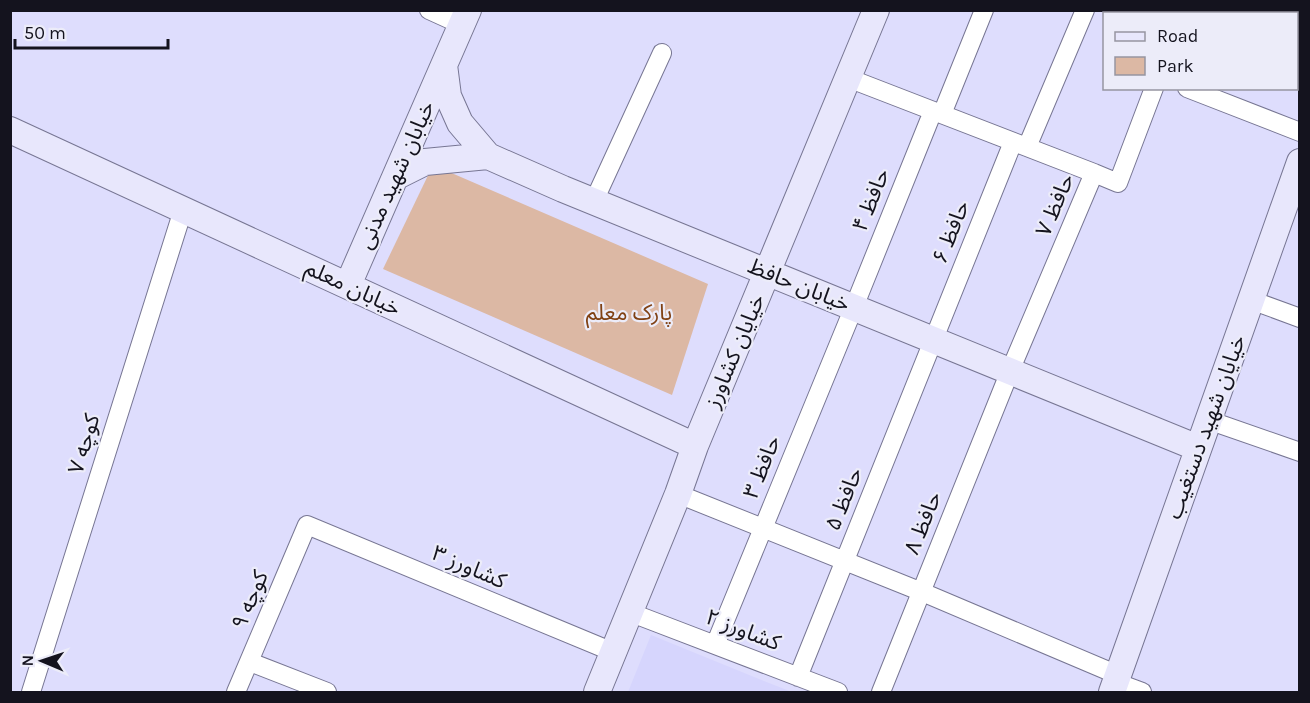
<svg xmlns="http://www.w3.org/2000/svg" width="1310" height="703" viewBox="0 0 1310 703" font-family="Karla,'Noto Sans Arabic',sans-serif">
  <rect width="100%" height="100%" fill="#deddfd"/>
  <path fill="#d6d5fd" d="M651 635 759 679 792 692H628Z"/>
  <path fill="#dcb8a4" d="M433 165 708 284 672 395 383 269Z"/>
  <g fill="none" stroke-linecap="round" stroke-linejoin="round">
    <defs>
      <path id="street" d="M429 10 462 25
        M1183 14 1184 10
        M848 78 1094 173
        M1187 88 1300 132
        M942 114 984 10
        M1027 147 1085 10
        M594 201 662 53
        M1251 300 1300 318
        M1208 420 1300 452
        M678 494 922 592 1118 675
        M629 612 838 692
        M715 645 854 307 933 111
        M250 662 327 692
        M798 677 1013 142
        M1115 682 1142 692
        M31 692 183 210
        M236 692 307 525 613 652
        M881 692 1010 371 1094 173 1118 183 1154 88"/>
      <path id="secondary" d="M444 65 448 96 460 123 488 156
        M10 130 695 446
        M397 176 425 162 488 156 563 189 1198 448
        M348 285 468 10
        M597 692 678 494 695 446 876 10
        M1112 692 1300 162"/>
    </defs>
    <use href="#street" stroke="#777693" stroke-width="20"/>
    <use href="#secondary" stroke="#777693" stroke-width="28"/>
    <use href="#street" stroke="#fff" stroke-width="18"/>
    <use href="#secondary" stroke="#e8e7fc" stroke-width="26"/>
  </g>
  <g text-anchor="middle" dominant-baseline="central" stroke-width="4.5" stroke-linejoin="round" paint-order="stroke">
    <g font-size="22" fill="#14131e" stroke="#ececf9">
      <text transform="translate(396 175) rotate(-66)">خیابان شهید مدنی</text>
      <text transform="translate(871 200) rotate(-68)">حافظ ۴</text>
      <text transform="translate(1055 205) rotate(-67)">حافظ ۷</text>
      <text transform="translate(951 232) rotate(-68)">حافظ ۶</text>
      <text transform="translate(799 285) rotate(22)">خیابان حافظ</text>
      <text transform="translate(353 288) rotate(25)">خیابان معلم</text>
      <text transform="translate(735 351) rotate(-67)">خیایان کشاورز</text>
      <text transform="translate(1206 427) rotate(-70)">خیایان شهید دستغیب</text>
      <text transform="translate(84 444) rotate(-73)">کوچه ۷</text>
      <text transform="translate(762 467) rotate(-68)">حافظ ۳</text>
      <text transform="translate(844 499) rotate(-68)">حافظ ۵</text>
      <text transform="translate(923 523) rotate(-68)">حافظ ۸</text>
      <text transform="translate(469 567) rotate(23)">کشاورز ۳</text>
      <text transform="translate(250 600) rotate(-67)">کوچه ۹</text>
      <text transform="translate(743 630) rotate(21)">کشاورز ۲</text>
    </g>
    <g font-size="22" fill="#804114" stroke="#ececf9">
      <text x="629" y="313">پارک معلم</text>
    </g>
  </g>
  <rect width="1310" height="703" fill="none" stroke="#14131e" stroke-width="24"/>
  <rect x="1103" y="12" width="195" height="78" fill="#ececf9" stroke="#9695a1" stroke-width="1.5"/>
  <rect x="1115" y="32" width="30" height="9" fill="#e8e7fc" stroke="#9695a1" stroke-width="1.5"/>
  <text x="1157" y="42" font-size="18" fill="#14131e">Road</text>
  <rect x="1115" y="57" width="30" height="18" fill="#dcb8a4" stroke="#9695a1" stroke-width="1.5"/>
  <text x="1157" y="72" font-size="18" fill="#14131e">Park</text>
  <g transform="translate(42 661) rotate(272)" stroke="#ececf9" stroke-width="4.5" paint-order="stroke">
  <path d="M0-4.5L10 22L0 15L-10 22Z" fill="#14131e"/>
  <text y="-9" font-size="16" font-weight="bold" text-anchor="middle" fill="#14131e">N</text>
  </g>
  <path d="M15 39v9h153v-9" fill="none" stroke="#14131e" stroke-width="3"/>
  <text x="24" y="39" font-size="18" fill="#14131e" stroke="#ececf9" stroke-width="4.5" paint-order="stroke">50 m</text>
</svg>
